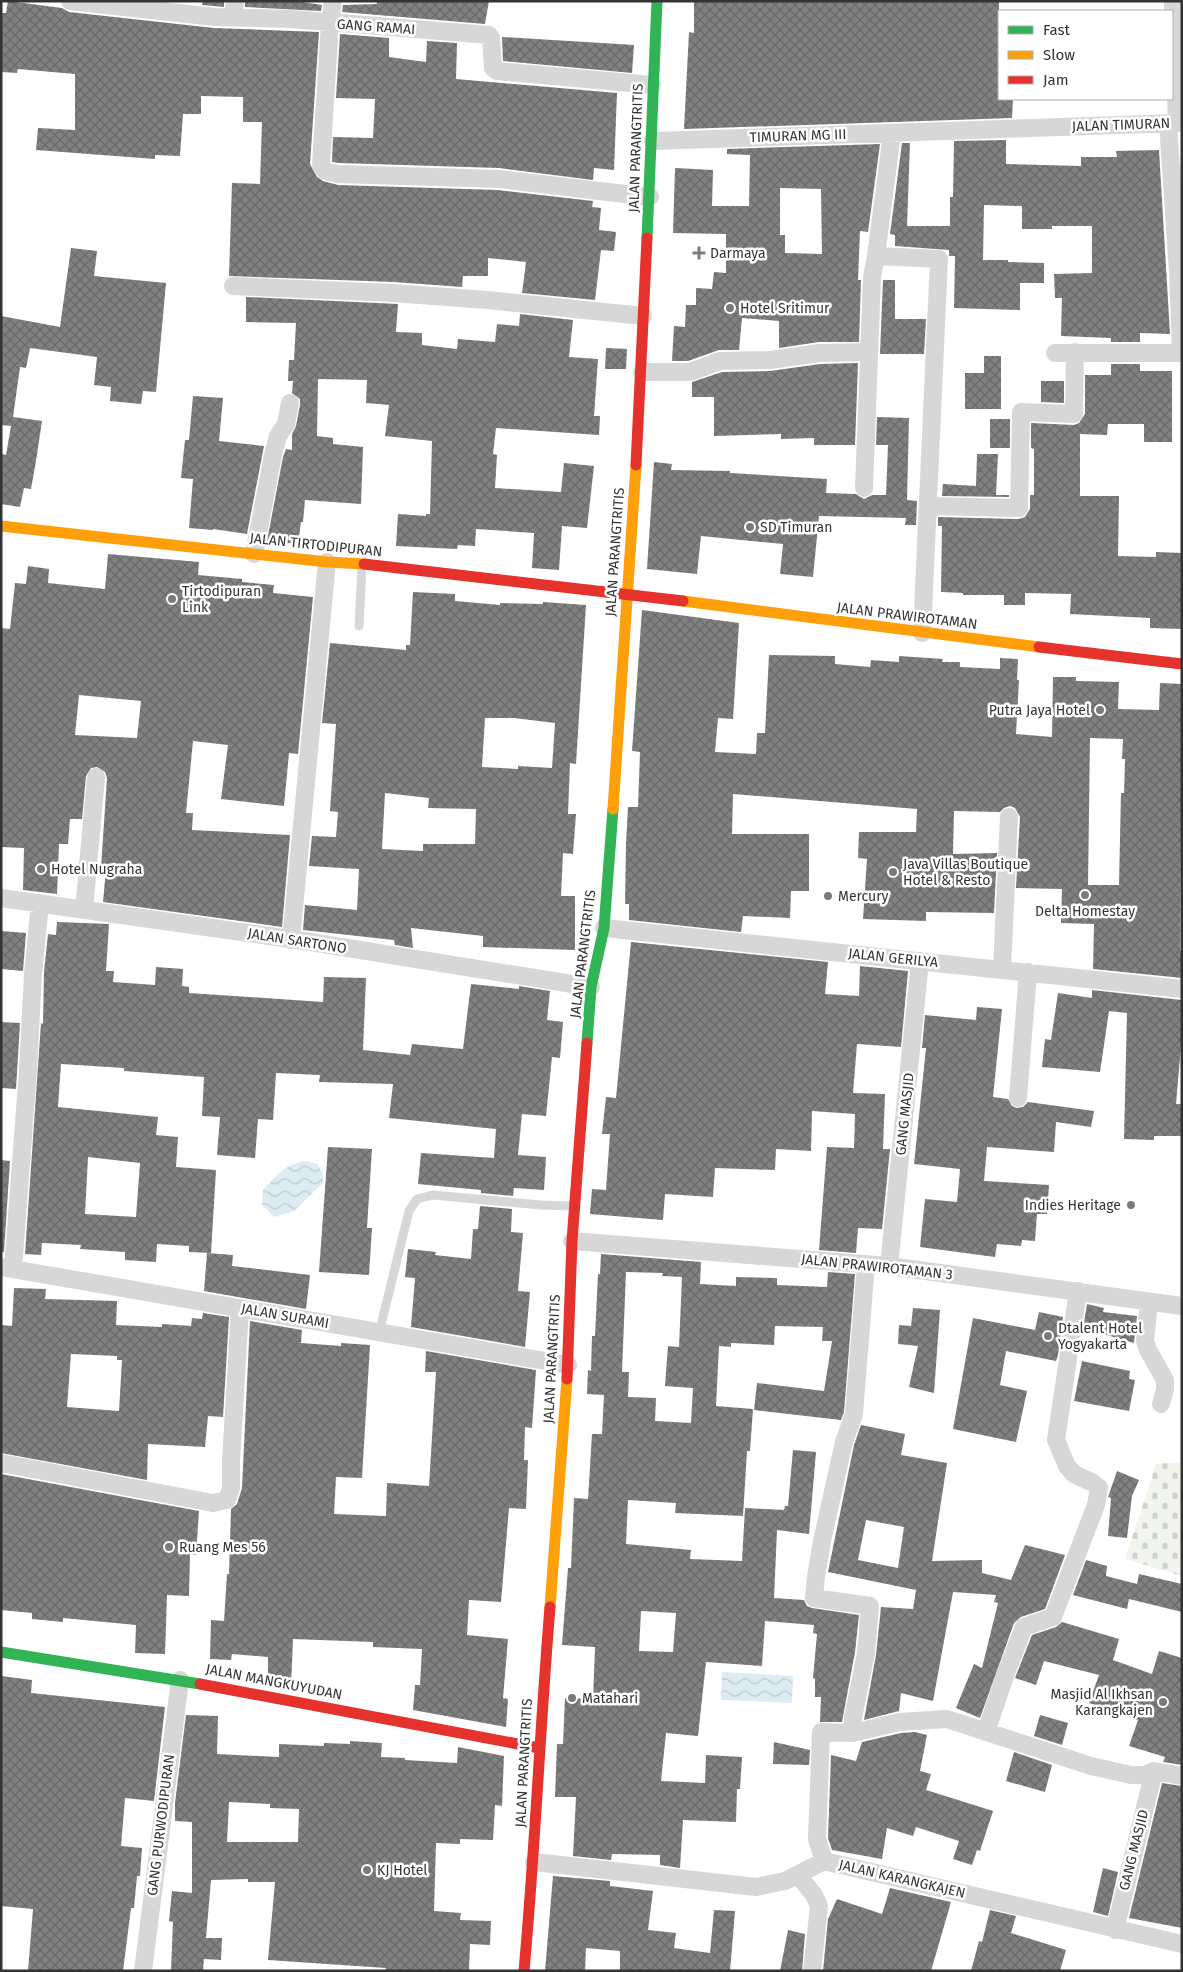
<svg xmlns="http://www.w3.org/2000/svg" width="1183" height="1972" viewBox="0 0 1183 1972" font-family="'Fira Sans',sans-serif">
  <defs>
    <pattern id="cemetery-stones" width="16" height="16" patternUnits="userSpaceOnUse" patternTransform="scale(1.25)"><rect width="16" height="16" fill="#f1f5ed"/><path d="M2 7V4a2 2 0 0 1 4 0v3zM10 15v-3a2 2 0 0 1 4 0v3z" fill="#cfd2cc"/></pattern>
    <pattern id="water-waves" width="16" height="10" patternUnits="userSpaceOnUse" patternTransform="scale(1.25)"><rect width="16" height="10" fill="#ddebf3"/><path d="M0 5q4-4 8 0t8 0" fill="none" stroke="#becad1"/></pattern>
    <pattern id="building-cross-hatch" width="8" height="8" patternUnits="userSpaceOnUse" patternTransform="scale(1.25)"><rect width="8" height="8" fill="#818181"/><path d="M0 0l8 8M0 8l8-8" fill="none" stroke="#6a6a6a"/></pattern>
  </defs>
  <rect width="100%" height="100%" fill="#fff"/>
  <path fill="url(#cemetery-stones)" d="M1182 1462V1576L1125 1559 1156 1464Z"/>
  <path fill="url(#water-waves)" d="M307 1161 317 1164 323 1174V1183L294 1211 274 1217 262 1205 263 1190C278 1174 285 1164 307 1161Z
    M722 1672 793 1676 792 1703 721 1700Z"/>
  <path fill="url(#building-cross-hatch)" fill-rule="evenodd" d="M8 1 62 8 69 12 214 28 319 32 310 164 317 177 323 181 338 185 498 190 593 201 592 207 601 208 599 230 616 232 614 251 601 250 595 300 522 293 526 262 488 258V276H463L462 287 394 282 229 276 232 183 260 184 262 122H243V97L201 96V114H183L180 156 155 155V159L36 150 38 128 75 130V74L18 69 17 73 1 72V13H6Z
    M203 1H224V7L202 5Z
    M245 1H296L322 5 321 11 245 7Z
    M377 1H489L485 24 342 12 343 5 377 4Z
    M694 1H999V99H1013L1012 118 684 129 689 32 694 33Z
    M340 34 389 38V57L426 62 427 41 457 43 456 79 617 93 614 170 594 168 593 180 499 168 339 163 332 162 333 137 373 138 375 99 336 98Z
    M502 37 634 45 632 73 503 61Z
    M1006 140V164L1081 166V157H1117L1116 151 1159 150 1170 334 1140 333V342H1111V338L1061 336 1062 298H1055L1054 274 1092 273V226H1052V229H1022V206L984 205 983 260H1008V262L1044 263V283H1020V310L954 308 955 256H949V250L895 246V235L890 234 902 143H910L907 226H950V197H953L954 141Z
    M880 144 868 232 860 231 858 280H861L859 342H819L779 348V321L742 318 739 350H719L688 361H672L674 326 685 327 686 305H696V288L712 289 714 272 726 273V234L673 233 675 168 713 170 712 206H749L750 155 727 154V149ZM780 188 821 189 822 254 785 253V235H780Z
    M71 248 97 251 94 276 166 283 156 392 143 391 141 404 110 401 111 387 94 385 97 357 30 348 26 368 20 367 13 417 42 421 36 461 31 489 24 488 20 507 1 504V454L6 455 11 426 1 425V316L60 327Z
    M883 280H895V319H926L924 354H880Z
    M246 297 398 304 396 332 422 333V345L457 349 458 339 495 342 497 324 519 326 520 314 573 320 569 357 598 359 594 416H600L599 435 496 428 493 454 497 455 495 488 561 492 564 463 594 466 587 528 562 526 559 570 532 568 534 533 476 529 475 546 458 545 457 549 396 546 398 514 426 516V514H430L432 441 385 436 389 405 366 403 367 380 318 379 317 436 333 438V444L363 447 361 504 305 500 303 522H301L298 544 267 541 283 457 286 449 292 450V434L296 426 300 405V399L292 393 293 381H288L289 360H294L296 323 246 322Z
    M606 348 627 349 626 369H605Z
    M984 356H1001V409H965V373H984Z
    M858 363 855 445H814V438L781 439V434L714 436V397H692V382L722 372 770 371 820 364Z
    M1111 364H1140V371H1172V442H1144V424H1108L1107 435 1080 434V496H1119L1118 556 1156 557V552L1182 553V629L1150 628V618L1070 614 1071 594 1025 593V605H1004V595H963V593L941 592 942 526H938V517L1019 519 1025 517 1030 509V495H1034V449L1031 448V423L1074 425 1079 423 1085 414V375H1111Z
    M1041 381H1064V403L1041 402Z
    M193 396 223 398 219 441 264 446 247 534 213 529V530L189 528 193 479 181 478 185 440H189Z
    M877 417 909 418 907 500 917 501 916 525H905L906 518 819 516 813 577 780 574 783 544 701 536 697 574 647 569 654 462 672 464 671 470 730 471V473L827 479 826 493 856 494 864 499 872 495H886L888 445H876Z
    M990 419H1010V448H990Z
    M977 454H998L996 495H1009V497L942 496 943 484 976 486Z
    M108 554 199 562 198 575 242 579V582L274 585 273 593 313 597 298 754 289 753 284 806 221 799 228 745 193 741 186 813H193L192 830 290 835 282 927 103 902 106 869 101 868 107 778 105 772 97 767 91 768 86 776 82 819H70L68 844H59L57 894 23 890 24 848 1 847V628L10 629 15 583 26 584 28 566 49 569 48 583 105 589ZM79 695 141 701 137 738 75 735Z
    M413 592 455 594V601L500 605V603L543 604V602L586 605 576 764 570 763 568 814H576L573 854 563 853 561 896H575V950L483 947V936L411 928 413 948 395 945 394 940 303 930 305 905 357 910 359 869 309 866 312 836 336 837 338 812 330 811 336 724 322 723 330 643 406 650V645H410ZM485 718H514L555 723 552 768 518 766V769L482 767ZM385 793 429 798 428 808 476 809 475 844H423V851L382 849Z
    M642 610 739 623 733 719 718 718 715 752 756 754 757 733H765L769 655 835 656V664L870 667 871 660 899 662V656L943 659 942 662H960V667L1000 669V658L1018 659 1017 680H1019L1016 734 1052 737 1053 677H1076V681L1119 682 1118 709 1159 710 1160 683 1182 684 1180 951H1182V978L1093 969 1094 924 1061 923 1062 889 1016 888 1020 817 1015 808 1010 806 1004 808 1000 812 954 811 953 854 997 853 994 913 926 912V921L863 919 867 859 858 858 859 832H916L917 809 733 794 732 834H809V891H791L790 918 743 916 741 932 629 920V904H625L626 844 628 807H638L640 752 632 751ZM1090 738 1123 739 1122 759H1125L1124 793H1121L1119 885H1088Z
    M57 922 109 924 106 971H114L113 982 155 985 156 967 183 969 182 986 189 987V993L323 1002 324 977 366 978 363 1050 410 1055 412 1044 463 1049 471 984 519 989V986L550 991 547 1020 563 1022 560 1058 552 1057 546 1116 522 1114 518 1155 546 1157 544 1190 514 1188 513 1196 481 1193V1190L418 1184 421 1153 494 1158 496 1129 389 1118 393 1084 319 1082 320 1075 276 1073 273 1120 258 1119 255 1158 217 1155 220 1117 202 1116 204 1077 124 1071V1068L61 1064 58 1107 158 1117 156 1135 178 1137 176 1167 216 1170 211 1253 189 1252V1246L157 1244 156 1262 125 1260V1252L80 1249 81 1245 42 1243 41 1255 25 1254 41 1023 43 1024 44 972 48 934 56 935ZM88 1157 140 1163 136 1217 85 1214Z
    M1 931 26 933 23 971 1 969Z
    M631 942 828 962 825 994 859 996 860 966 908 971 901 1047 857 1044 853 1093 885 1094 883 1149H890L882 1229 858 1228 856 1253 819 1250 827 1147 854 1148 855 1114 812 1111 811 1151 776 1149 775 1170 715 1168 713 1197 665 1194 663 1220 590 1214 592 1189 606 1190 610 1134H602L606 1097 616 1098Z
    M1092 990 1182 1000V1034L1176 1104H1182V1136H1154V1140L1124 1139 1127 1013 1109 1011 1100 1072 1042 1067 1045 1039 1051 1040 1058 993 1092 998Z
    M977 1007 1002 1009 993 1097 1008 1099 1012 1106 1017 1108 1023 1107 1028 1102 1094 1111 1091 1127 1056 1122 1054 1152 987 1147 984 1181 1049 1185 1047 1214H1037L1035 1241 1022 1240 1021 1246 997 1244 995 1257 920 1247 925 1199 957 1202 960 1169 914 1164 926 1048H922L925 1015 976 1020Z
    M1 1022 20 1023 16 1089 1 1088Z
    M328 1147 372 1149 367 1228H372L369 1275 319 1272Z
    M1 1160 10 1161 4 1252H1Z
    M480 1206 512 1209 511 1232 523 1233 518 1291 530 1292 525 1347 411 1327 415 1278 405 1277 408 1249 436 1252 435 1255 471 1259 473 1229H478Z
    M207 1253 233 1255 232 1266 310 1275 306 1309 204 1291Z
    M601 1254 701 1262 700 1284 736 1286V1277L777 1278V1285L827 1287 828 1272 855 1274 844 1412 841 1420 754 1410 757 1383 824 1391 832 1341H822L823 1327 775 1326 774 1345 731 1343V1347L719 1346 716 1406 753 1409 750 1451H747L743 1516 675 1513 676 1503 628 1500 626 1544 691 1550 690 1559 742 1561 745 1508 784 1510 785 1506H788L793 1450 816 1452 809 1534 777 1530 774 1598 804 1600 807 1606 812 1608 859 1615 855 1652 842 1722H820L821 1697H815V1679L813 1678 817 1634 813 1633 814 1625 765 1621 762 1666 706 1662 698 1736 666 1733 661 1781 705 1783 706 1755 742 1757 740 1789H737L736 1822 683 1820 680 1868 660 1865V1855L612 1854 611 1860 573 1856 576 1797H555L557 1744H563L565 1698 593 1699 595 1647 562 1645 568 1568H571L574 1498 588 1499 592 1434H602L604 1395 587 1394 588 1370 591 1371 592 1336H595L598 1274H600ZM626 1272 663 1273 662 1276 682 1277 679 1347 668 1346 665 1386 693 1388 691 1423 655 1421 656 1398 628 1397 629 1372H622ZM641 1611 676 1613 673 1652 639 1651Z
    M14 1288 46 1289 45 1299 117 1301 116 1325 162 1327V1324L191 1326 192 1318 202 1319 203 1313 229 1317 223 1417 208 1416 205 1447 148 1444 147 1480 1 1453V1325L12 1326ZM71 1354 117 1356V1360H122L119 1411 67 1407Z
    M1087 1304 1104 1308 1103 1312 1137 1316 1134 1343 1083 1328Z
    M913 1308 940 1310 934 1393 909 1387 918 1346 898 1344 899 1325 911 1326Z
    M1039 1312 1063 1317 1058 1355 1056 1361 1006 1351 1000 1385 1027 1391 1016 1442 953 1429 973 1318 1035 1330Z
    M250 1321 302 1330 301 1343 341 1346V1343L370 1345 362 1478 336 1477 334 1514 386 1516 387 1483 429 1486 436 1372H425L426 1351 536 1370 532 1428 525 1427 524 1460H528L526 1509 509 1508 501 1602 469 1600 467 1635 508 1639 503 1698 508 1699 506 1727 413 1710 415 1685H420L422 1649 373 1647V1642L293 1639 291 1686 268 1682V1657L232 1654 231 1660 210 1659 211 1620 224 1621 227 1574H229L231 1509 237 1504 242 1488Z
    M1082 1361 1130 1371 1129 1379 1135 1380 1129 1411 1074 1401Z
    M861 1425 905 1434 901 1455 947 1463 932 1561 982 1560V1573L1011 1580 1025 1545 1065 1555 1045 1609 1021 1617 1014 1623 980 1718 956 1708 974 1664 982 1668 998 1603 994 1602 996 1595 953 1592 933 1701 901 1693 899 1711 864 1720 876 1655 881 1607 913 1609 916 1590 828 1572 854 1445ZM866 1520 904 1527 898 1568 858 1560Z
    M1117 1471 1139 1480 1132 1496 1127 1538 1108 1536 1111 1498 1108 1497Z
    M1 1474 199 1511 196 1555 190 1554 189 1596 167 1595 165 1654 135 1653 136 1625 63 1618V1622L32 1619V1613L1 1610Z
    M1086 1560 1107 1566 1106 1576 1137 1584 1139 1574 1182 1584V1612L1129 1599 1127 1609 1073 1595Z
    M1062 1622 1119 1639 1113 1660 1152 1674 1159 1651 1182 1658V1765L1163 1762 1165 1757 1129 1746 1138 1720 1089 1703 1099 1675 1044 1661 1036 1685 1015 1678 1032 1635 1056 1627Z
    M1 1676 32 1680 31 1693 165 1707 154 1801 125 1798 121 1846 142 1848 140 1876H137L134 1908H131L123 1971H28L33 1909 1 1906Z
    M186 1715 218 1716 217 1754 279 1757V1744L324 1746V1743L350 1744V1741L382 1743 381 1757 405 1758V1760L457 1763 458 1747 504 1756 502 1806 495 1805 493 1840 460 1839V1844L436 1843 434 1911 461 1913 460 1920 491 1921 490 1945 470 1944 469 1971H385L386 1968 268 1960 275 1882H248V1879L211 1880 206 1938H222L221 1960 204 1959 203 1971H171L173 1922 169 1921 172 1891 192 1893V1822L175 1821V1803ZM229 1802 270 1804V1808L299 1809 298 1842H227Z
    M1040 1715 1068 1723 1062 1745 1034 1736Z
    M915 1732 927 1735 920 1771 931 1774 926 1790 993 1811 980 1851 977 1850 972 1865 953 1859 959 1841 916 1827 913 1836 887 1828 882 1859 832 1850 828 1838 831 1755 856 1761 862 1742 901 1733Z
    M774 1742 810 1750 809 1765 773 1764Z
    M1014 1752 1052 1765 1045 1792 1006 1781Z
    M1162 1783 1182 1786V1928L1129 1918Z
    M1103 1868 1118 1872 1108 1916 1093 1912Z
    M553 1876 610 1881V1886L653 1891 648 1930 676 1933 674 1948 710 1953 714 1910 735 1911 730 1971H620V1951L586 1948 585 1971H545Z
    M890 1888 951 1902 931 1971H823L828 1919 837 1899 882 1914Z
    M990 1910 1016 1916 1011 1933 1066 1950 1060 1971H971L979 1941 982 1942Z
    M788 1930 805 1934 802 1971H780Z"/>
  <g fill="none" stroke-linecap="round" stroke-linejoin="round">
    <path stroke="#d7d7d7" stroke-width="9" d="M359 626 362 566
      M379 1333 409 1211 417 1199 433 1195 541 1205 571 1206"/>
    <path stroke="#d7d7d7" stroke-width="18" d="M70 1 215 17 291 19 489 35 491 38 493 68 497 71 652 85
      M333 1 330 23 321 165 325 171 338 174 499 179 650 197
      M233 17 235 1
      M1168 124 1178 271H1182
      M892 134 876 256 939 259 922 633
      M653 141 1177 123 1173 1
      M233 286 393 293 487 300 643 316
      M1055 353H1181L1178 271
      M642 372H690L720 361 770 360 819 353 869 352
      M864 488 872 278 876 256
      M928 506 1019 508 1021 412 1074 414 1075 352
      M254 554 273 455 278 436 286 424 290 403
      M1 898 304 941 591 987
      M84 910 96 777
      M604 928 1182 989
      M291 940 327 562
      M1002 970 1009 817
      M1018 1098 1028 972
      M572 1241 889 1266 1182 1306
      M889 1266 920 961
      M1 1267 568 1365
      M13 1269 28 1070 33 974 40 903
      M1149 1302 1145 1341 1148 1350 1165 1380V1389L1161 1404
      M1 1463 213 1503 227 1500 231 1488V1461L240 1309
      M986 1732 1006 1673 1024 1627 1053 1617 1096 1505 1099 1488 1093 1483 1074 1474 1067 1466 1056 1440 1078 1291
      M853 1733 899 1722 947 1719 1091 1766 1131 1775H1144L1154 1771 1182 1776
      M824 1861 817 1839 821 1732 853 1733V1718L866 1653 870 1606 814 1598 816 1577 822 1541 844 1442 854 1414 866 1264
      M534 1862 756 1887 785 1881 824 1861 1182 1944
      M798 1875 814 1895 819 1906 812 1971
      M1115 1930 1154 1771
      M143 1971 180 1680"/>
    <path stroke="#30b455" stroke-width="11" d="M647 238 657 1
      M587 1043 591 987 604 928 613 809
      M1 1652 200 1684"/>
    <path stroke="#ff9f0a" stroke-width="11" d="M1 526 327 562 364 564
      M683 601 1039 647
      M613 809 636 465
      M550 1607 567 1379"/>
    <path stroke="#e5322d" stroke-width="11" d="M636 465 647 238
      M364 564 683 601
      M1039 647 1182 664
      M567 1379 572 1241 587 1043
      M200 1684 539 1748
      M524 1971C535 1850 540 1728 550 1607"/>
  </g>
  <g fill="#7a7a7a" stroke="#fff" stroke-width="2">
    <path d="M696.5 245.5h5v5h5v5h-5v5h-5v-5h-5v-5h5z"/>
    <circle cx="730" cy="308" r="5"/>
    <circle cx="750" cy="527" r="5"/>
    <circle cx="172" cy="599" r="5"/>
    <circle cx="1100" cy="710" r="5"/>
    <circle cx="41" cy="869" r="5"/>
    <circle cx="893" cy="872" r="5"/>
    <circle cx="1085" cy="895" r="5"/>
    <circle cx="828" cy="896" r="5"/>
    <circle cx="1131" cy="1205" r="5"/>
    <circle cx="1048" cy="1336" r="5"/>
    <circle cx="169" cy="1547" r="5"/>
    <circle cx="572" cy="1698" r="5"/>
    <circle cx="1163" cy="1702" r="5"/>
    <circle cx="367" cy="1870" r="5"/>
  </g>
  <g text-anchor="middle" dominant-baseline="central" stroke-width="5" stroke-linejoin="round" paint-order="stroke">
    <g font-size="14" fill="#333" stroke="#fff">
      <text transform="translate(376 27) rotate(4)">GANG RAMAI</text>
      <text transform="translate(1121 125) rotate(-2)">JALAN TIMURAN</text>
      <text transform="translate(798 136) rotate(-2)">TIMURAN MG III</text>
      <text transform="translate(636 148) rotate(-88)">JALAN PARANGTRITIS</text>
      <text transform="translate(316 545) rotate(6)">JALAN TIRTODIPURAN</text>
      <text transform="translate(615 552) rotate(-86)">JALAN PARANGTRITIS</text>
      <text transform="translate(907 616) rotate(7)">JALAN PRAWIROTAMAN</text>
      <text transform="translate(297 941) rotate(9)">JALAN SARTONO</text>
      <text transform="translate(583 954) rotate(-83)">JALAN PARANGTRITIS</text>
      <text transform="translate(893 958) rotate(6)">JALAN GERILYA</text>
      <text transform="translate(905 1114) rotate(-84)">GANG MASJID</text>
      <text transform="translate(877 1267) rotate(6)">JALAN PRAWIROTAMAN 3</text>
      <text transform="translate(285 1316) rotate(10)">JALAN SURAMI</text>
      <text transform="translate(552 1359) rotate(-87)">JALAN PARANGTRITIS</text>
      <text transform="translate(274 1682) rotate(11)">JALAN MANGKUYUDAN</text>
      <text transform="translate(524 1763) rotate(-87)">JALAN PARANGTRITIS</text>
      <text transform="translate(161 1825) rotate(-83)">GANG PURWODIPURAN</text>
      <text transform="translate(1134 1850) rotate(-76)">GANG MASJID</text>
      <text transform="translate(902 1879) rotate(13)">JALAN KARANGKAJEN</text>
    </g>
    <g font-size="14" fill="#333" stroke="#fff" text-anchor="start">
      <text x="710" y="253">Darmaya</text>
      <text x="740" y="308">Hotel Sritimur</text>
      <text x="760" y="527">SD Timuran</text>
      <text x="182" y="591">Tirtodipuran<tspan x="182" dy="16">Link</tspan></text>
      <text x="1090" y="710" text-anchor="end">Putra Jaya Hotel</text>
      <text x="903" y="864">Java Villas Boutique<tspan x="903" dy="16">Hotel &amp; Resto</tspan></text>
      <text x="51" y="869">Hotel Nugraha</text>
      <text x="838" y="896">Mercury</text>
      <text x="1085" y="911" text-anchor="middle">Delta Homestay</text>
      <text x="1121" y="1205" text-anchor="end">Indies Heritage</text>
      <text x="1058" y="1328">Dtalent Hotel<tspan x="1058" dy="16">Yogyakarta</tspan></text>
      <text x="179" y="1547">Ruang Mes 56</text>
      <text x="1153" y="1694" text-anchor="end">Masjid Al Ikhsan<tspan x="1153" dy="16">Karangkajen</tspan></text>
      <text x="582" y="1698">Matahari</text>
      <text x="377" y="1870">KJ Hotel</text>
    </g>
  </g>
  <rect width="1183" height="1972" fill="none" stroke="#333333" stroke-width="5"/>
  <rect x="998" y="10" width="175" height="90" fill="#ffffff" stroke="#adadad"/>
  <rect x="1008" y="26" width="25" height="8" fill="#30b455" stroke="#adadad"/>
  <text x="1043" y="35" font-size="15" fill="#333333">Fast</text>
  <rect x="1008" y="51" width="25" height="8" fill="#ff9f0a" stroke="#adadad"/>
  <text x="1043" y="60" font-size="15" fill="#333333">Slow</text>
  <rect x="1008" y="76" width="25" height="8" fill="#e5322d" stroke="#adadad"/>
  <text x="1043" y="85" font-size="15" fill="#333333">Jam</text>
</svg>
